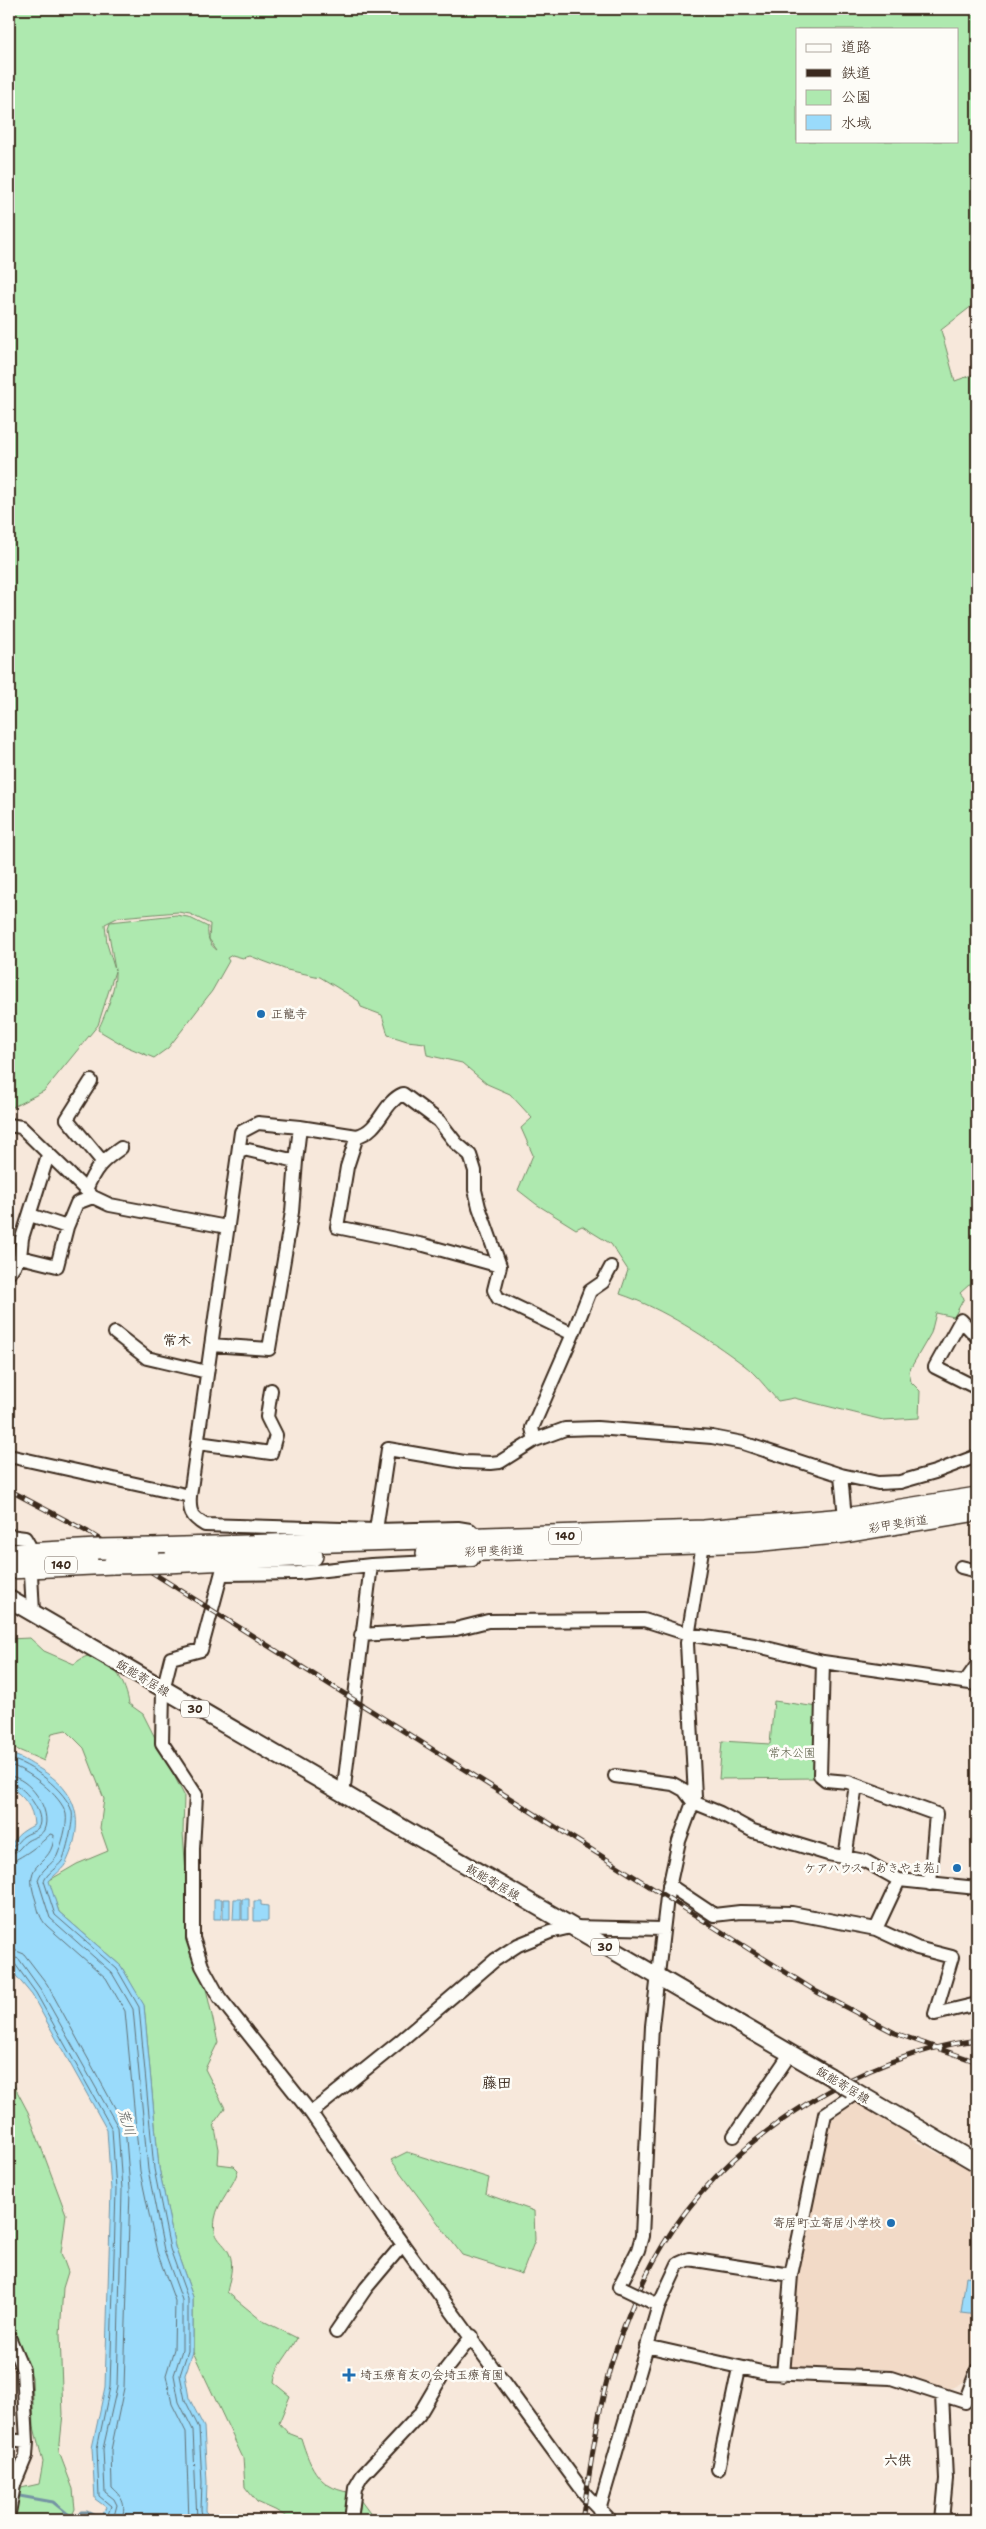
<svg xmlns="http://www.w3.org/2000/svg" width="986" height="2529" viewBox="0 0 986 2529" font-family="'Shantell Sans','Klee One',sans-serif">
  <rect width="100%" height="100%" fill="#f7e8db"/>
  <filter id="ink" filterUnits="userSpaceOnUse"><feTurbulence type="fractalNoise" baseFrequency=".02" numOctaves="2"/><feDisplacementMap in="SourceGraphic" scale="10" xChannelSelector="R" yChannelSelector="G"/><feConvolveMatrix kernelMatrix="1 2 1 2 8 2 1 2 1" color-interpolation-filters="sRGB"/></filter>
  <g filter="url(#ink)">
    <path fill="#f2dac7" d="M853 2099 910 2129 911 2139 941 2155 944 2150 977 2170V2354L971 2372 966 2380 952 2388H943L884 2369 785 2367 794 2275 828 2115Z"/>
    <path fill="#aee9af" stroke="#748a66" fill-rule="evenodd" d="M9 9H977V302L941 330 955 381 977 373V1287L969 1285 960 1293 964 1298 954 1317 936 1313 931 1333 909 1371 911 1382 920 1391 919 1418 883 1420 794 1398 778 1401C767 1389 756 1374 744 1365 708 1338 662 1308 620 1294L628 1270 611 1244 582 1226 576 1229 536 1204 518 1190 533 1155 521 1128 532 1118 510 1094 487 1084 462 1063 427 1055 425 1043 407 1041 388 1035 382 1015 361 1007 359 1001 320 977 287 970 250 956 243 958 232 955 227 958 229 961 212 991 183 1029 168 1048 154 1058 125 1046 98 1030C106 1013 116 989 115 971L98 1025 44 1091 9 1109ZM797 29H957V141H797ZM178 912 190 914 210 924 209 939 217 950C209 945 207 936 208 927L188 917 176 915 110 922 108 928 115 970 107 944 105 924 119 917Z
      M30 1638 44 1651 74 1664C78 1661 83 1657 88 1656 111 1652 127 1686 129 1704L143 1714 184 1795 183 1833 192 1957 204 1980 218 2042 205 2069 225 2108 214 2123 219 2149 218 2164 234 2166 238 2170C234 2187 218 2200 215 2219 212 2240 223 2240 229 2253 235 2264 229 2281 227 2292L261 2320 297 2338C290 2354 275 2366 274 2383L290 2396 279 2423 288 2433 301 2438C311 2470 320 2490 355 2493L372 2516 379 2520H292L275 2510 257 2502 245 2487 243 2458 193 2352V2297L175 2247 159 2168 144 2006 121 1966 59 1912 48 1881 77 1864 108 1851 100 1828 104 1799 84 1748 66 1730 52 1733 44 1761 9 1746V1639Z
      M774 1701 818 1707 816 1778 719 1779 722 1741 770 1744Z
      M9 2076 28 2112 66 2214 61 2253 68 2272 63 2288 60 2334 63 2415 59 2452 73 2489 75 2509 70 2520H12L21 2488 39 2484 43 2462 34 2427 32 2377 19 2345 9 2329Z
      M407 2152 489 2178 486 2194 534 2211 535 2240 522 2274 462 2255 391 2160Z"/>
    <path fill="#9adbfb" stroke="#7494a3" d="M9 1754C20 1756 30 1763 40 1769 78 1791 85 1822 67 1861 64 1869 54 1875 49 1881L59 1912 121 1966 144 2005 159 2168 175 2247 193 2297V2352L185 2375 189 2398 204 2427 207 2482 206 2510 208 2520H101L106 2507 95 2499 92 2448 105 2387 111 2190 107 2130 32 1995 12 1971 9 1962V1852C13 1837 21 1832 34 1825 33 1806 24 1797 9 1786Z
      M214 1899H222L221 1919H214Z
      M223 1899H230V1919H223Z
      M234 1899H241V1920H233Z
      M242 1899H249V1920H242Z
      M254 1901H261V1905L268 1906V1921H254Z
      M966 2276 977 2278V2315L961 2313Z"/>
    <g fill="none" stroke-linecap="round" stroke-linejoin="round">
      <path stroke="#617176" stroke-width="1" d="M9 1759C29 1762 67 1791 72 1812 74 1821 66 1853 62 1861 57 1868 48 1872 44 1881L55 1915 117 1969 139 2007 154 2169 170 2249 188 2299V2351L180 2375 185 2400 199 2428 202 2482 201 2510 203 2520
        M9 1765C26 1768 62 1796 66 1814 68 1825 61 1846 57 1856 52 1865 41 1869 38 1880L50 1918 112 1973 133 2009 148 2170 164 2250 182 2300V2350L174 2375 179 2402 193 2430 197 2520
        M9 1776C29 1777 53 1810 44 1830 40 1837 33 1837 27 1841 20 1846 19 1853 9 1854
        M9 1782C23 1784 47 1814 38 1828 35 1832 28 1833 24 1836 18 1840 16 1847 9 1848
        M9 1862C18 1861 45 1841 50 1834L54 1835C53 1870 20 1856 36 1901 38 1910 40 1919 47 1926L106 1978 125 2011 140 2171 157 2252 175 2301 174 2349 166 2375 172 2404 186 2432 189 2520
        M9 1948 24 1954 47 1984 125 2126 130 2189 124 2388 111 2450 112 2488C123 2498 127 2506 121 2520
        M9 1956 19 1959 41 1990 118 2127 122 2190 117 2387 103 2449 105 2492 114 2499 117 2505 113 2520
        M9 1962 15 1964 36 1993 112 2129 116 2190 110 2387 97 2449 99 2496 111 2506 106 2520"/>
      <path stroke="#7494a3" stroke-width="3" d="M14 2495 53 2502 74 2519 81 2512H87L103 2520"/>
      <defs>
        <path id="minor" d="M91 1081 67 1119 102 1161
          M9 1125 21 1127 93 1197 110 1205 227 1227
          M357 1136 347 1167 337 1227 424 1245 500 1266
          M239 1148 296 1161 300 1127
          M86 1190C95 1168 102 1161 121 1148
          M30 1215 67 1227
          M20 1257 57 1266 67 1227 77 1203 93 1197
          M9 1273 20 1257 22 1238 48 1155
          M115 1333 147 1358 207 1372
          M573 1334 590 1291 603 1282 611 1267
          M977 1337 961 1320 935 1367 977 1388
          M211 1345 269 1349 292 1212 296 1161
          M535 1440 532 1428 573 1334 498 1298 494 1290 500 1266 479 1207 475 1190V1171L470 1155 456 1143 439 1121 403 1094C383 1102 380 1131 357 1136L300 1127 258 1123 241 1132 190 1496C189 1511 191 1517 205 1525L376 1530 388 1449 464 1462 491 1463 500 1462 535 1440 565 1429 597 1428 712 1437 743 1443 841 1475 878 1483 900 1482 935 1472 977 1456
          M198 1443 271 1453 276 1435 267 1417 271 1390
          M9 1456 190 1496
          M841 1475 845 1518
          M376 1530 458 1528 470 1530 474 1534
          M9 1536 25 1538 29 1545
          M961 1567 977 1571
          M223 1568 201 1650 171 1658 163 1690 162 1743 196 1795 193 1849V1938L202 1966 219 1997 311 2113 385 2220 566 2468 586 2495 610 2520
          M31 1574 33 1612
          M223 1574 298 1573 371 1565 472 1560 474 1555
          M361 1635 456 1629 488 1621 644 1620 688 1634 754 1645 823 1662 977 1684
          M823 1662 820 1775 826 1780 848 1782 936 1814 930 1884
          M965 1682 977 1665
          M615 1776 673 1784 684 1790 693 1802 720 1813 753 1831 828 1854 865 1861 899 1880 977 1888
          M343 1795 371 1565
          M845 1858 856 1785
          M669 1885 714 1915 740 1912 792 1913 876 1929 917 1948 952 1957 935 2014 977 2004
          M876 1929 899 1880
          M311 2113 398 2043 495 1960 518 1945 550 1932 571 1927 663 1929
          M734 2136 790 2054
          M623 2288 619 2287 638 2250 642 2236 652 2026 667 1897 679 1841 695 1797 687 1643 703 1544
          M336 2332 366 2288 403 2244
          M9 2337 23 2370 27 2442 26 2456 14 2485 9 2513
          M646 2346 766 2373 891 2378 965 2402 977 2370
          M783 2375 791 2275 825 2114 856 2093
          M9 2440 27 2442
          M718 2469 739 2368
          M599 2510 659 2305 678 2264 689 2259 791 2275
          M351 2520 355 2488 362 2476 419 2415 446 2369 472 2336
          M942 2520 946 2479 942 2395"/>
        <path id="major" d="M9 1599 829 2076
          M851 2089 977 2163"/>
        <path id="highway" d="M151 1548 704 1530 845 1518 977 1497
          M426 1553 754 1542 845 1533 977 1511
          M9 1554 97 1549
          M166 1563 313 1556
          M9 1569 113 1564"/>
      </defs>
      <use href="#minor" stroke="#3b2a1e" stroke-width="16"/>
      <use href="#major" stroke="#3b2a1e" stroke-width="20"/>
      <use href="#highway" stroke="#3b2a1e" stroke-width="22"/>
      <use href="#minor" stroke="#fdfcf7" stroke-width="12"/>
      <use href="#major" stroke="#fdfcf7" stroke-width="16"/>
      <use href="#highway" stroke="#fdfcf7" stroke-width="19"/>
      <defs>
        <path id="rail" d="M9 1490 88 1532 817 1992 895 2033 977 2062
          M582 2520C592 2461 598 2400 618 2343 632 2303 650 2263 674 2228 738 2133 864 2054 977 2040"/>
      </defs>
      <use href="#rail" stroke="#3b2a1e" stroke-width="5"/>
      <use href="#rail" stroke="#fdfcf7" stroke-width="3" stroke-dasharray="9" stroke-linecap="butt"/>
      <defs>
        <path id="minor-bridge" d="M623 2288 652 2302"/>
        <path id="major-bridge" d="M829 2076 851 2089"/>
        <path id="highway-bridge" d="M97 1549 151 1548
          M113 1564 166 1563"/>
      </defs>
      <use href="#minor-bridge" stroke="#3b2a1e" stroke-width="16" stroke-linecap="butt"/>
      <use href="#major-bridge" stroke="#3b2a1e" stroke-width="20" stroke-linecap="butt"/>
      <use href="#highway-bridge" stroke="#3b2a1e" stroke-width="22" stroke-linecap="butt"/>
      <use href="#minor-bridge" stroke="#fdfcf7" stroke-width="12"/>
      <use href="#major-bridge" stroke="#fdfcf7" stroke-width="16"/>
      <use href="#highway-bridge" stroke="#fdfcf7" stroke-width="19"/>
    </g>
  </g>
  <g fill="#1f6fb2" stroke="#fdfcf7" stroke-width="2">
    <circle cx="261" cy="1014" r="5"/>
    <circle cx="957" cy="1868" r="5"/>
    <circle cx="891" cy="2223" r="5"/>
    <path d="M346.5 2367.5h5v5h5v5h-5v5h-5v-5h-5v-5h5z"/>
  </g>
  <g text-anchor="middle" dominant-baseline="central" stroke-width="5" stroke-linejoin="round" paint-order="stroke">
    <g fill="#fdfcf7" stroke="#75695f" stroke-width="1">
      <rect x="549" y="1527.5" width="32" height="17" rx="4"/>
      <rect x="45" y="1556.5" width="32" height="17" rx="4"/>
      <rect x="181" y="1700.5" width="28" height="17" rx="4"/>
      <rect x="591" y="1938.5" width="28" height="17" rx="4"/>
    </g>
    <g font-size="11" font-weight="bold" fill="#3b2a1e">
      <text x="565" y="1536">140</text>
      <text x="61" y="1565">140</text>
      <text x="195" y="1709">30</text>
      <text x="605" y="1947">30</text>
    </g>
    <g font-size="12" fill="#3b2a1e" stroke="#fdfcf7" text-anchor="start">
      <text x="271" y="1014">正龍寺</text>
      <text x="947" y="1868" text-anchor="end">ケアハウス「あきやま苑」</text>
      <text x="881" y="2223" text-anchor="end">寄居町立寄居小学校</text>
      <text x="360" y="2375">埼玉療育友の会埼玉療育園</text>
    </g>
    <g font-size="12" fill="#3b2a1e" stroke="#fdfcf7">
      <text transform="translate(898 1524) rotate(-9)">彩甲斐街道</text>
      <text transform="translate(494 1551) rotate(-2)">彩甲斐街道</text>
      <text transform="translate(143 1678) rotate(31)">飯能寄居線</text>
      <text transform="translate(493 1882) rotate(30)">飯能寄居線</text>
      <text transform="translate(843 2085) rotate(31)">飯能寄居線</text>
    </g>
    <g font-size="12" fill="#585a42" stroke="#fdfcf7">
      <text x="792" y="1753">常木公園</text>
    </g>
    <g font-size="14" font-weight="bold" fill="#3b2a1e" stroke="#fdfcf7">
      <text x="177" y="1340">常木</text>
      <text x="898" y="2460">六供</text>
    </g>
    <g font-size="14" font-style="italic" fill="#535655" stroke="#fdfcf7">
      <text transform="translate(127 2122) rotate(74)">荒川</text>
    </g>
    <g font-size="15" font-weight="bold" fill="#3b2a1e" stroke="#fdfcf7">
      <text x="497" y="2083">藤田</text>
    </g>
  </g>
  <rect width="986" height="2529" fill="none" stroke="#fdfcf7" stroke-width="30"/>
  <rect x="15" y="15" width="956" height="2499" fill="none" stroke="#3b2a1e" stroke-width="2" filter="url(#ink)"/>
  <rect x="796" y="28" width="162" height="115" fill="#fdfcf7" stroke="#afa8a0"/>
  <rect x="806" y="44" width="25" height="8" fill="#fdfcf7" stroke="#afa8a0"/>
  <text x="841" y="52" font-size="15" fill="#3b2a1e">道路</text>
  <rect x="806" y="69" width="25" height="8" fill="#3b2a1e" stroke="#afa8a0"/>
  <text x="841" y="78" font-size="15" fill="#3b2a1e">鉄道</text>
  <rect x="806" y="90" width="25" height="15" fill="#aee9af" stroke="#afa8a0"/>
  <text x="841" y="102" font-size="15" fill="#3b2a1e">公園</text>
  <rect x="806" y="115" width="25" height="15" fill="#9adbfb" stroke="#afa8a0"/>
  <text x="841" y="128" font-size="15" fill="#3b2a1e">水域</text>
</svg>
